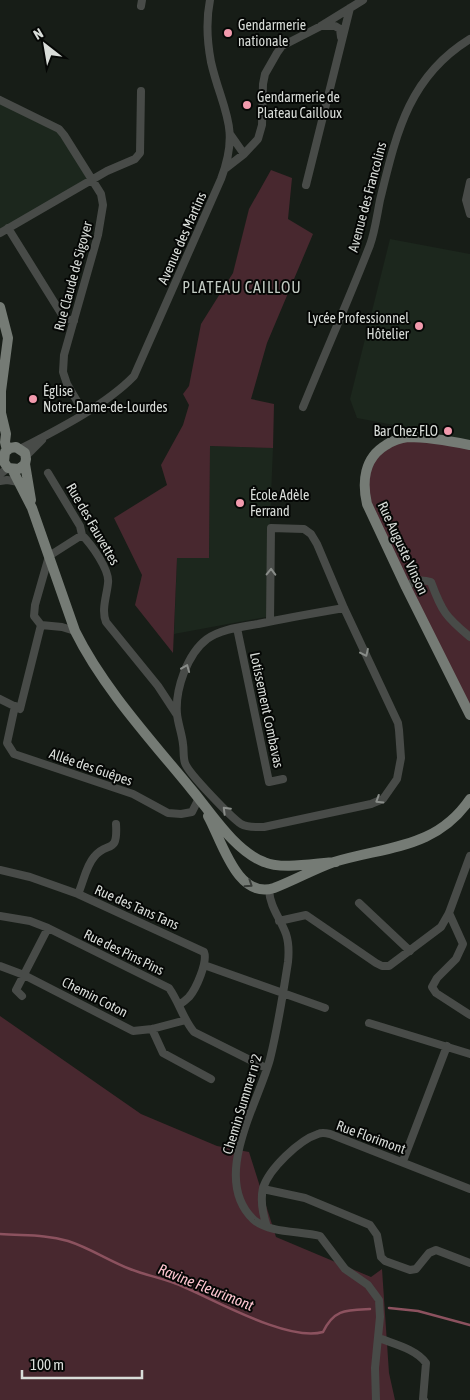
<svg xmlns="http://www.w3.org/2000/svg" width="470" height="1400" viewBox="0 0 470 1400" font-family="'Asap Condensed',sans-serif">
  <rect width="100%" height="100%" fill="#171d17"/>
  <path fill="#1c271d" d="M0 100 59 129 92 180 0 233Z
    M390 239 470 254V445L440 440 441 434 357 418 350 399Z
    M210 446 273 448 266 617 174 634 177 558H209Z"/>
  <path fill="#48282f" d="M271 170 292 178 288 219 313 234 267 343 251 399 274 404 273 448 210 446 209 558H177L173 653 135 605 142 575 114 518 167 485 161 465 183 425 189 405 183 394 189 386 201 324 233 273 249 209Z
    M406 437 470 445V715L367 504 369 462Z
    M0 1016 141 1114 217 1146 249 1152 276 1237 371 1277 382 1269 389 1373 395 1400H0Z"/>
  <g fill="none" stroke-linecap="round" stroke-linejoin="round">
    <path stroke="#8c525f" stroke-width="2.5" d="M0 1234C24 1236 44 1234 68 1241 90 1248 109 1261 130 1269 148 1276 167 1279 184 1287 217 1301 289 1342 323 1332 334 1309 346 1310 370 1309
      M389 1308 418 1311 470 1325"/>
    <path stroke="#484b48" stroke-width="8" d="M141 6 142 0
      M321 26H335L340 29 341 37
      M0 100 59 129 64 135 101 194 103 205 98 235 64 355 63 372 67 384 84 413
      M230 134 244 154
      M226 168 244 154 258 139 262 125 263 84 265 74 277 53 282 46 321 26 363 0
      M470 182 466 200 470 214
      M306 185 350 8
      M8 228 64 318 74 321
      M0 233 107 171 135 159 140 153 141 91
      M303 407C325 353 349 299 370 245 375 231 377 215 380 200 396 135 408 77 470 39
      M20 449C57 430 106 405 134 376L221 179C241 127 222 110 211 62 207 41 206 20 210 0
      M26 456 42 440
      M48 473 80 526 82 535C91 544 110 570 108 583 107 595 101 610 106 622L158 686 177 715
      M0 474 8 468
      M0 481 7 480 19 482
      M406 587C414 580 421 579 431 582 442 612 446 617 470 637
      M270 621 271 528 304 529 311 534 317 544 344 608 398 723 399 730 401 758 397 779 383 799 371 804 264 827C256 827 248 828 241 824 232 818 188 773 185 763 183 757 184 750 183 744 182 734 178 724 177 714 175 690 187 654 207 639 221 629 241 627 258 624 286 618 315 613 344 608
      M237 628 269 782 283 779
      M75 631 62 627 41 625 34 616 35 605 49 556 82 535
      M0 699 20 709 41 625
      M15 706 7 743 14 754 133 794 168 813 181 814 192 812 199 798
      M0 870 30 877 78 894 204 952C208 962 196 989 189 997 186 1000 182 1003 179 1005
      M269 890C270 907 280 918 286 934 289 943 289 952 288 962 283 994 278 1027 270 1059 258 1104 210 1179 254 1220 269 1233 301 1231 320 1236L345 1269 368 1285 379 1300 380 1317 375 1368 376 1400
      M78 894C83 883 86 866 94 857 107 840 118 856 116 824
      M359 903 410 951
      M449 913 463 944 456 959 437 978 432 987 436 993 470 1015
      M0 916 30 921 48 928 169 988C179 1002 183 1019 194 1032L266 1068
      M279 921 306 915 376 963 382 966H389L441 927 449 913 470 856
      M204 965 325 1008
      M0 966 24 975 133 1031 152 1029 186 1020
      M22 996 16 990 48 928
      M369 1023 470 1054
      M152 1029 163 1053 211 1079
      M403 1161 447 1046
      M263 1189 305 1198 370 1225 377 1235 381 1257 385 1261 410 1270 416 1269 429 1253 436 1250 470 1263
      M267 1227C263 1215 260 1201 263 1188 269 1169 299 1140 318 1134 322 1132 326 1133 330 1134L470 1189
      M379 1338C394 1344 416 1349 426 1363L423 1399 424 1400"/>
    <path stroke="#757b75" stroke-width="10" d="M0 307 8 338 1 391V413L6 434 5 442 7 450
      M470 445C450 441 428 437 408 437 400 438 392 441 386 445 364 458 362 482 367 504L406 587 470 715
      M25 464 19 469 8 468 4 462 5 452 10 448 16 447 25 453 26 459 25 464 31 500
      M12 469 32 508 75 631C103 688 152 741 192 790 212 814 235 851 264 862 282 870 316 863 336 862
      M208 816C222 841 237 900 274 888 295 880 314 869 334 862 387 846 436 849 470 799"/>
  </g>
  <defs><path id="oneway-chevron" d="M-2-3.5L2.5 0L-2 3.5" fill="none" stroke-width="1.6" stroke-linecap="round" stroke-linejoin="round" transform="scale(1.25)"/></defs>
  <g stroke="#898d89">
    <use href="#oneway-chevron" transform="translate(271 572) rotate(-89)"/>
    <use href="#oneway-chevron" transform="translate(365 653) rotate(65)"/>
    <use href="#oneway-chevron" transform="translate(186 668) rotate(-68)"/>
    <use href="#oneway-chevron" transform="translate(379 800) rotate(148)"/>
    <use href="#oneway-chevron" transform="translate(226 810) rotate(-135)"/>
  </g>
  <use stroke="#373b37" href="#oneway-chevron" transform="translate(249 884) rotate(34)"/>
  <g fill="#f29aad" stroke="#050705" stroke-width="2">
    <circle cx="228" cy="33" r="5"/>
    <circle cx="247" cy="105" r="5"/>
    <circle cx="419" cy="326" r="5"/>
    <circle cx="33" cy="399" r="5"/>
    <circle cx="448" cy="431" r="5"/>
    <circle cx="240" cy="503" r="5"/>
  </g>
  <g text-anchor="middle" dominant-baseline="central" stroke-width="4" stroke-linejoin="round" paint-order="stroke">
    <g font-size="14" fill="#d9ddd9" stroke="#050705" text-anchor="start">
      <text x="238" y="25">Gendarmerie<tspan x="238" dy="16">nationale</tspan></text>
      <text x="257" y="97">Gendarmerie de<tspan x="257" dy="16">Plateau Cailloux</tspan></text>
      <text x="409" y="318" text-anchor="end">Lycée Professionnel<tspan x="409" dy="16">Hôtelier</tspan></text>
      <text x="43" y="391">Église<tspan x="43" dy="16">Notre-Dame-de-Lourdes</tspan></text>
      <text x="438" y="431" text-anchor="end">Bar Chez FLO</text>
      <text x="250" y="495">École Adèle<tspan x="250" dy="16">Ferrand</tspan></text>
    </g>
    <g font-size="14" fill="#d9ddd9" stroke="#050705">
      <text transform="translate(367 197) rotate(-75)">Avenue des Francolins</text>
      <text transform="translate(182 238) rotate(-66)">Avenue des Martins</text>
      <text transform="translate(73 276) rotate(-75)">Rue Claude de Sigoyer</text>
      <text transform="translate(93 524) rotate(60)">Rue des Fauvettes</text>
      <text transform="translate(403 548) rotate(65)">Rue Auguste Vinson</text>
      <text transform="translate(267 710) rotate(78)">Lotissement Combavas</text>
      <text transform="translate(91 767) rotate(19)">Allée des Guêpes</text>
      <text transform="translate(137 907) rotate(24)">Rue des Tans Tans</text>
      <text transform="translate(124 952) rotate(26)">Rue des Pins Pins</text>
      <text transform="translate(95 997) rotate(27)">Chemin Coton</text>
      <text transform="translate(242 1104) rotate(-73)">Chemin Summer n°2</text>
      <text transform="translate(371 1137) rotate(20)">Rue Florimont</text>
    </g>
    <g font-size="15" font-style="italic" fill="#ffc6d1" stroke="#050705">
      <text transform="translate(206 1287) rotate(22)">Ravine Fleurimont</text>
    </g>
    <g font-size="16" letter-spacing="1" fill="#c1cac2" stroke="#050705">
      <text x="242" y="287">PLATEAU CAILLOU</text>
    </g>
  </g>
  <g transform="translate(45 45) rotate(329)" stroke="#050705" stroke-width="4" paint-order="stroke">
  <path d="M0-4L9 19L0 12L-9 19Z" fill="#d9ddd9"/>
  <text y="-8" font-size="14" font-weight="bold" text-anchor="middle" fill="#d9ddd9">N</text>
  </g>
  <path d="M22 1370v8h120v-8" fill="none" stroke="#d9ddd9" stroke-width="2.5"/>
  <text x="30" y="1370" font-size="15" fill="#d9ddd9" stroke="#050705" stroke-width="4" paint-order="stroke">100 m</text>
</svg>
